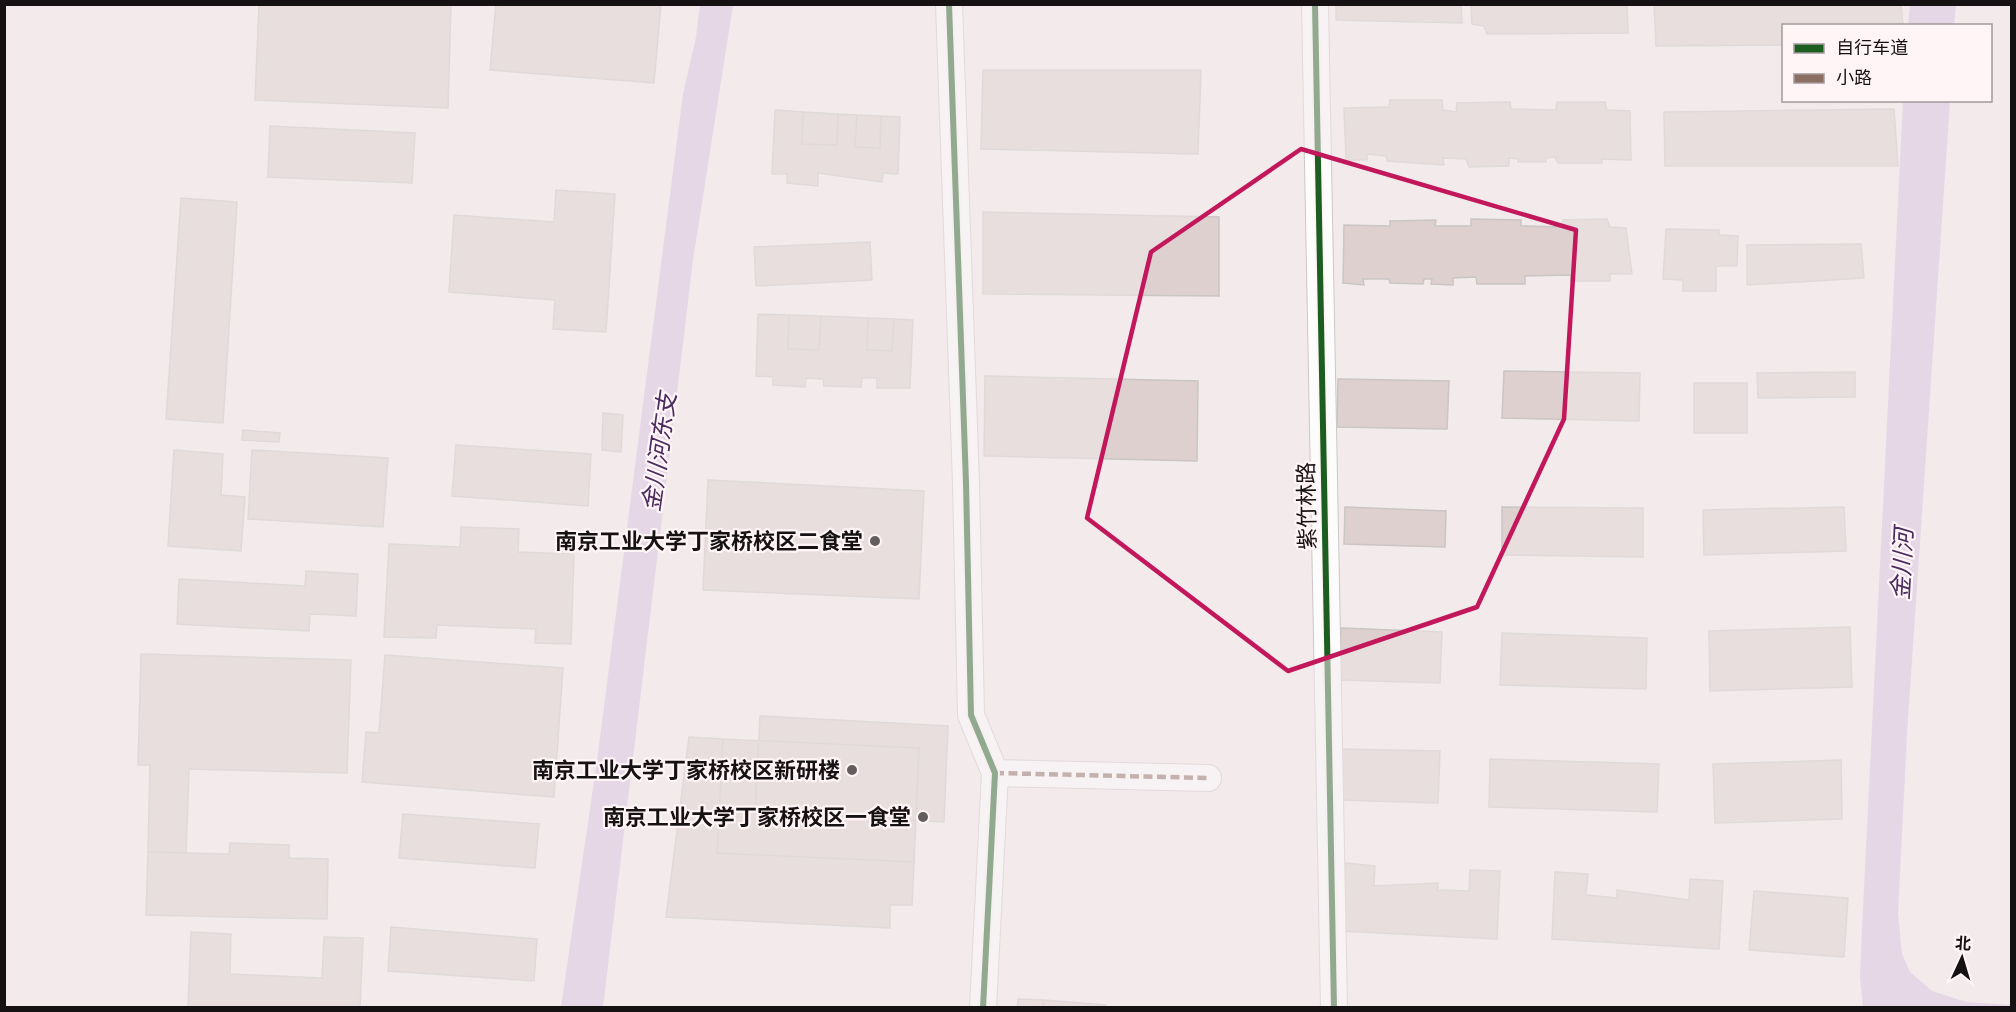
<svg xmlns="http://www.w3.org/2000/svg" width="2016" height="1012" viewBox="0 0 2016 1012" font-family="Figtree,'Noto Sans SC',sans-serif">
  <rect width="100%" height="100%" fill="#f2eaeb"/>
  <path fill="#d6c2e0" d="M700 5H733L693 260 603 1007H561L597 761 683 94 696 37Z
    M1910 5H1956L1954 25H1908Z
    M1903 101H1950L1907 734 1898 914 1902 954 1910 972 1932 991 1966 1002 2011 1005V1007H1863L1860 977 1862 929Z"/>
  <path fill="#ded0ce" stroke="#cbc5c5" stroke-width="1.5" d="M259 4H451L448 108 255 100Z
    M496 4H661L654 83 490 70Z
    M1336 4H1461L1462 23 1336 20Z
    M1471 4H1627L1628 33 1487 34 1484 26 1472 24Z
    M1654 4H1901L1903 26H1784V45L1656 46Z
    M983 70H1201L1198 154 981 149Z
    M1390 100H1442L1443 110 1456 112 1457 103 1510 102 1511 109 1556 110 1557 102H1605L1607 110 1630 111 1631 160 1602 159V163H1558L1555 157 1546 158V162H1518V159L1509 158V166L1469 167 1466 159 1443 158 1444 165 1387 161 1386 156 1367 154V160H1346L1344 108 1389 107Z
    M1894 109 1898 166H1665L1664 112Z
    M775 110 803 112 802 144 837 145 838 114 857 115 855 147 880 148 881 116 900 117 898 174 883 173 882 182 818 173V186L787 183V174H772Z
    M803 112 838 114 837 145 802 144Z
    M857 115 881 116 880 148 855 147Z
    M270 126 415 133 412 183 268 177Z
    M556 190 615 194 606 332 553 329 555 300 449 292 454 215 554 222Z
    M181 198 237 202 223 423 166 419Z
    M983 212 1219 217V296L983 294Z
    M1471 219 1521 220V226L1563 227V220L1607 219 1610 227 1626 228 1632 274H1610V281H1571V275L1525 276V284H1477L1476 277 1453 278V285L1431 284 1432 279H1424L1423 284 1390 283 1389 279H1363L1364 285 1343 283 1344 225 1390 226V221L1436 220 1435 226H1471Z
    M1666 229 1719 230V235L1738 236 1737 266H1716V291H1683V280L1663 279Z
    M870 242 872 280 756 286 754 247Z
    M1861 244 1864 278 1747 285V245Z
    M758 314 789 315 788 349 819 350 821 316 868 318 867 350 892 351 894 319 913 320 910 388H877V378H862L861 387 824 386 823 379 806 378 805 387 773 385V377L756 376Z
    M789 315 821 316 819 350 788 349Z
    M868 318 894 319 892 351 867 350Z
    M1504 371 1640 373 1639 421 1502 418Z
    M1855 372V397L1758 398 1757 373Z
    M985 376 1198 381 1197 461 984 456Z
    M1338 379 1449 381 1447 429 1337 427Z
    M1694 383H1747V433H1694Z
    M603 413 623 415 621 452 602 450Z
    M243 430 280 433 279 442 242 440Z
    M456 445 591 454 588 506 452 496Z
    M174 450 223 454 221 495 245 497 241 551 168 546Z
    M252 450 388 458 383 527 248 519Z
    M708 480 924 491 919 599 703 590Z
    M1345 507 1446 511 1445 547 1344 544Z
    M1502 507 1643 508V557L1502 555Z
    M1844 507 1846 551 1704 555 1703 510Z
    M461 527 519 529 518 552 574 554 571 644 535 643 536 629 437 625 436 638 384 637 389 544 460 547Z
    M306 571 358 574 356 616 310 614 309 631 177 624 179 579 305 586Z
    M1850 627 1852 687 1710 691 1709 631Z
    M1341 628 1442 632 1440 683 1339 680Z
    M1502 633 1647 638 1646 689 1500 685Z
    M141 654 351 660 347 773 189 769 186 853 148 852 150 765H138Z
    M385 655 563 668 554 797 362 782 366 732 379 733Z
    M760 716 948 726 944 822 755 813Z
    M689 737 723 739 717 853 914 862 912 905H890V928L666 917Z
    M723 739 919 748 914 862 717 853Z
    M1340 749 1440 751 1438 803 1338 800Z
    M1490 759 1659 764 1657 812 1489 807Z
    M1841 760 1842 819 1715 823 1713 764Z
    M403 814 539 824 535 868 399 858Z
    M230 843 289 845V858L328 859 327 919 146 915 148 852 229 854Z
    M1345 863 1375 866 1374 886 1438 883V890L1469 891 1470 870 1500 871 1497 939 1341 931Z
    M1555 872 1588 874 1586 895 1617 898V890L1689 900 1690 879 1723 881 1719 949 1552 939Z
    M1754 891 1848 898 1844 957 1749 950Z
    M391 927 537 939 534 981 388 971Z
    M191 932 231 934 230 974 322 978 324 937 363 938 360 1008H188Z
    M1018 999 1044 1000 1043 1008H1017Z
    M1044 1000 1106 1005V1008H1043Z"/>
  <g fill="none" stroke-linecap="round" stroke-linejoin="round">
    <defs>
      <path id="street" d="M949 4 966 483 971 715 995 773 983 1008
        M1315 4 1334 1008
        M995 773 1208 778"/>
    </defs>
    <use href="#street" stroke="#cdc7c8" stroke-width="28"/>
    <use href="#street" stroke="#fdfcfc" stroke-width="26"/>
    <path stroke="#8d6e63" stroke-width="4.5" stroke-dasharray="9 4.5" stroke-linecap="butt" d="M995 773 1208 778"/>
    <defs>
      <path id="cycleway" d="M949 4 966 483 971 715 995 773 983 1008
        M1315 4 1334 1008"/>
    </defs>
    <use href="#cycleway" stroke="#fff5f6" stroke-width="10"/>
    <use href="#cycleway" stroke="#1b5e20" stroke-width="6"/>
  </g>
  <path d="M0 0H2016V1012H0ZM1301 149 1576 230 1564 419 1477 607 1288 671 1087 518 1151 252Z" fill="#f2eaeb" fill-opacity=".55" fill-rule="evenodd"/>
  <path fill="none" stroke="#c2185b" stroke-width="4.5" stroke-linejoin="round" d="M1301 149 1576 230 1564 419 1477 607 1288 671 1087 518 1151 252Z"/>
  <g fill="#635d5e" stroke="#fff5f6" stroke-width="2">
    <circle cx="875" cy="541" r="6"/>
    <circle cx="852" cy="770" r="6"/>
    <circle cx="923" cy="817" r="6"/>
  </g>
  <g text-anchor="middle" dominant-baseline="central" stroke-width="4.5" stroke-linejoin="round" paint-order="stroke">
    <g font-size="22" fill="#161112" stroke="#fff5f6">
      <text transform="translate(1307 506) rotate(-91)">紫竹林路</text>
    </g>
    <g font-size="22" font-weight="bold" fill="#161112" stroke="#fff5f6" text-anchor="end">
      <text x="863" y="541">南京工业大学丁家桥校区二食堂</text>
      <text x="840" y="770">南京工业大学丁家桥校区新研楼</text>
      <text x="911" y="817">南京工业大学丁家桥校区一食堂</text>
    </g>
    <g font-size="24" font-style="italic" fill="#4c2b60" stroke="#fff5f6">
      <text transform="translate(659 452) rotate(-82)">金川河东支</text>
      <text transform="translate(1902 564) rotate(-87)">金川河</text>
    </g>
  </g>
  <rect width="2016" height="1012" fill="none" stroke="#161112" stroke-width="12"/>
  <rect x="1782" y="24" width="210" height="78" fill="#fff5f6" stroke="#a29a9b" stroke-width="1.5"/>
  <rect x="1794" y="44" width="30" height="9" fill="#1b5e20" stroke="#a29a9b" stroke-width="1.5"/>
  <text x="1836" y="54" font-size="18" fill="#161112">自行车道</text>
  <rect x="1794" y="74" width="30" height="9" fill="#8d6e63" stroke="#a29a9b" stroke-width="1.5"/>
  <text x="1836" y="84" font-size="18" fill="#161112">小路</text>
  <g transform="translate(1962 958) rotate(4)" stroke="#fff5f6" stroke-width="4.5" paint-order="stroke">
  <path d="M0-4.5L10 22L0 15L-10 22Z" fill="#161112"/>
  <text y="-9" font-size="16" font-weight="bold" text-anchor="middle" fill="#161112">北</text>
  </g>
</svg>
